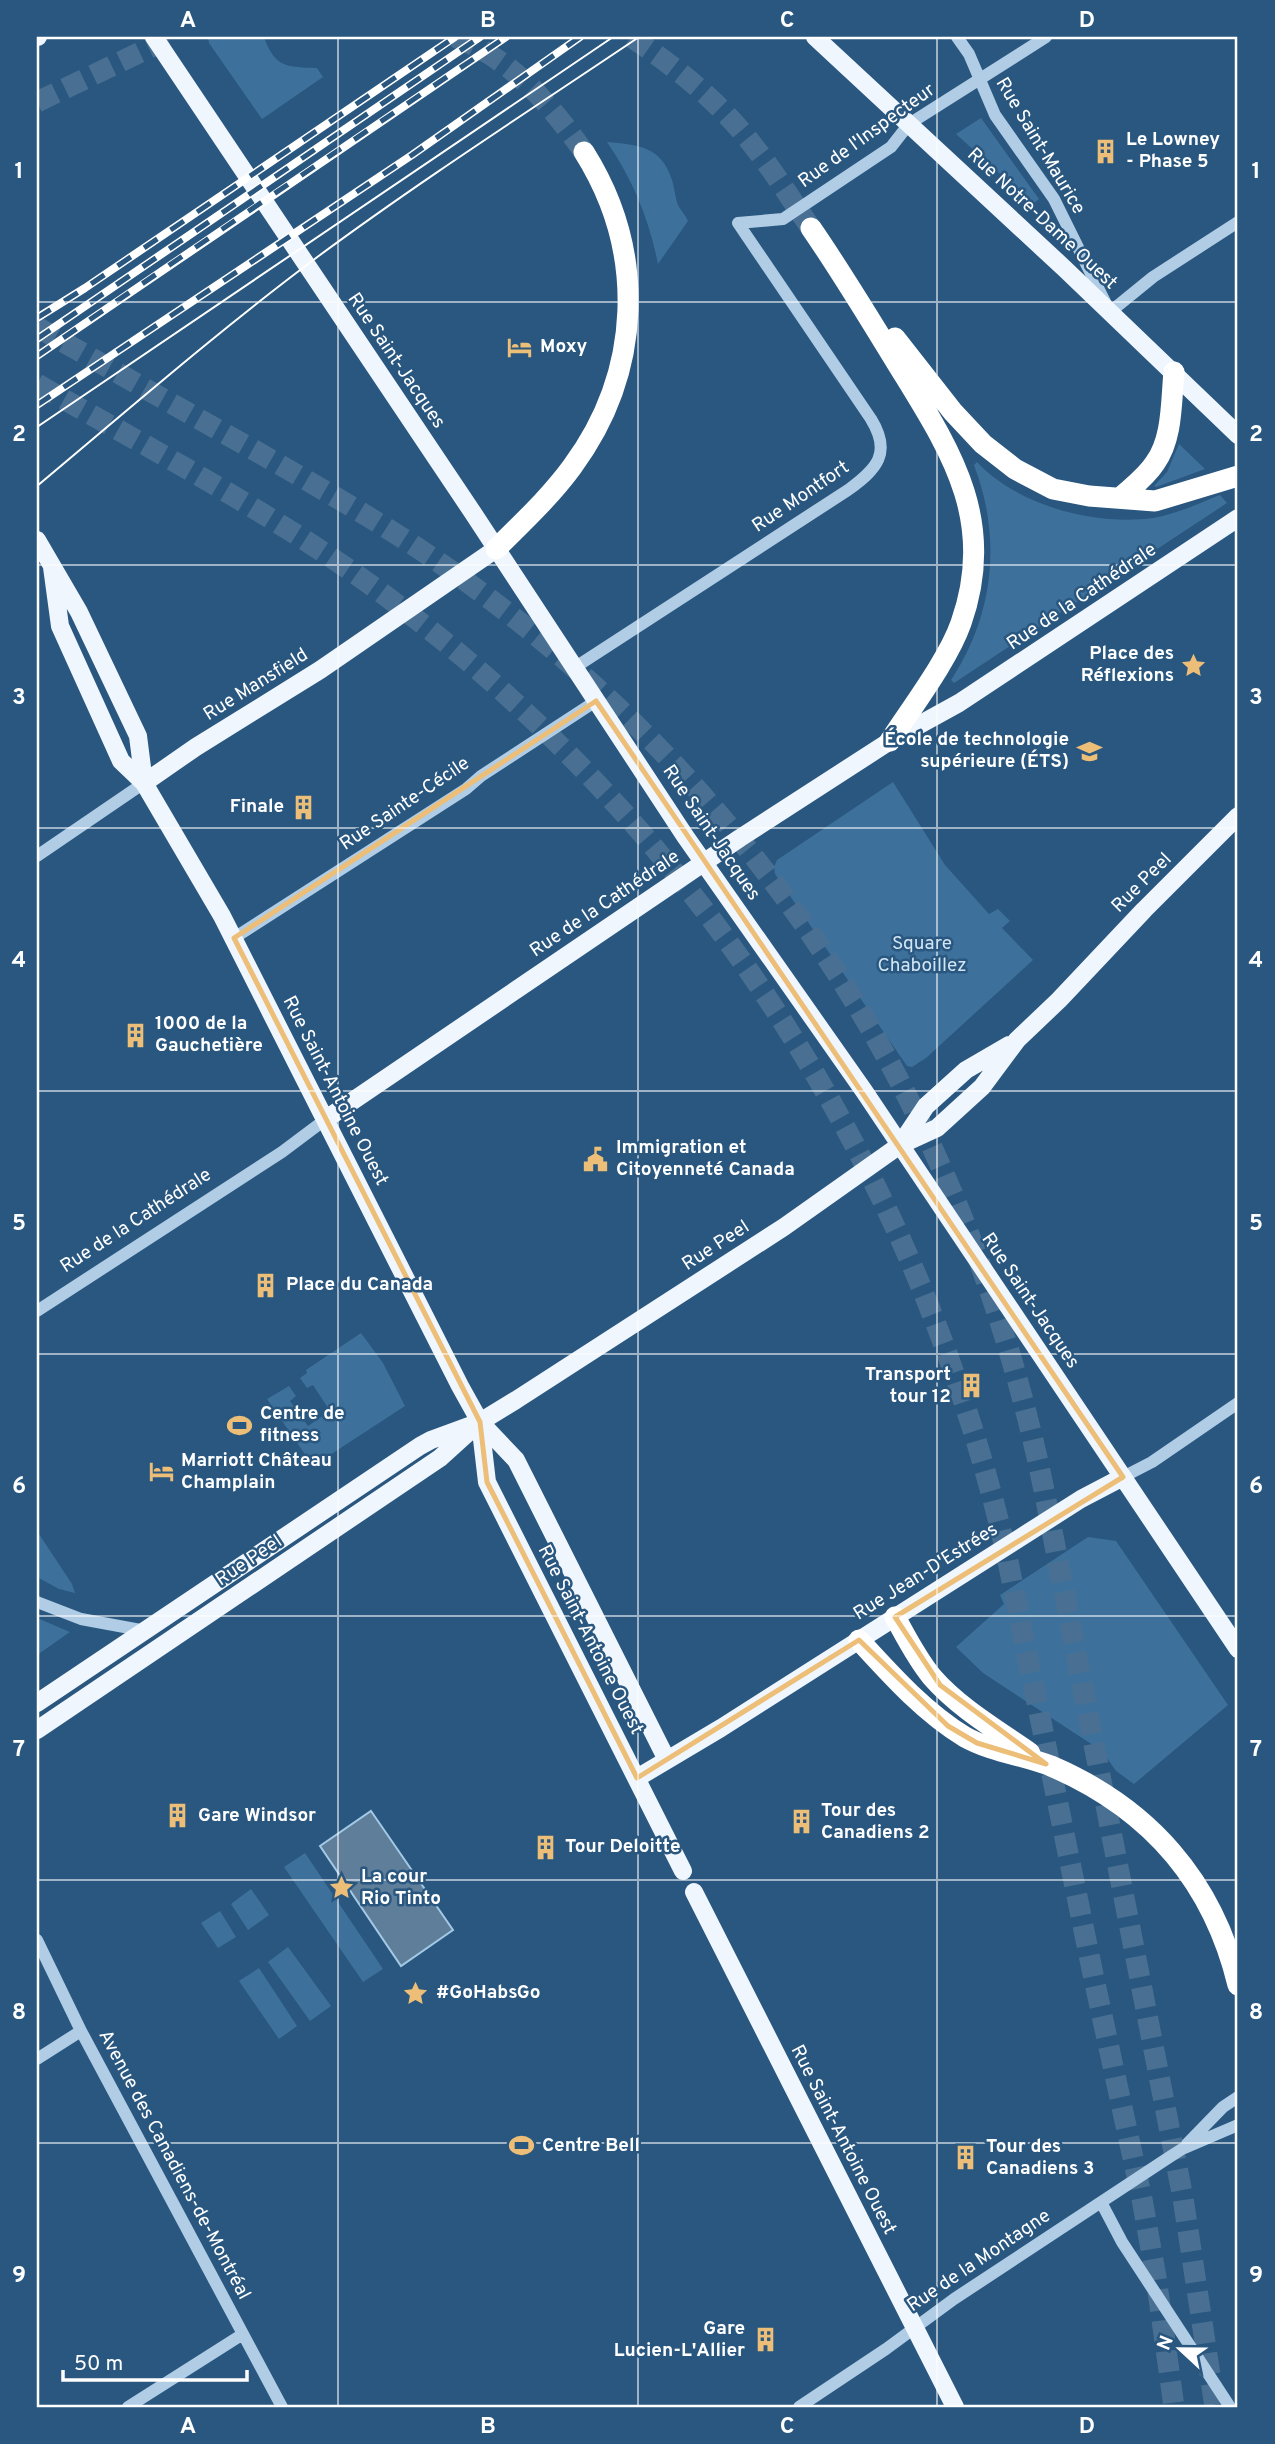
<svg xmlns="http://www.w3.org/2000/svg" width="1275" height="2444" viewBox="0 0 1275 2444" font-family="Overpass,sans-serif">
  <rect width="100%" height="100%" fill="#29577f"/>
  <path fill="#3d719c" d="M208 37H264C275 68 287 67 317 68L323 77 262 119 209 43Z
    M981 118 1039 199 1033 204 956 134Z
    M607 142C639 145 661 146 672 180 675 189 675 199 679 207 682 212 686 216 688 221L658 264C649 219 633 180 607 142Z
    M1179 444 1205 469 1156 487 1154 486 1167 472Z
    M977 462C1018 506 1095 526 1153 518 1176 514 1198 504 1220 495L1227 503 954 683 951 680C994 615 1002 538 974 465Z
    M893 782 945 865 989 914 998 909 1010 921 1002 928 1033 960 926 1058 912 1067 907 1066 775 874 774 867 777 860Z
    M361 1333 383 1363 405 1406 313 1466 267 1399 289 1386 296 1396 290 1401 308 1426 330 1411 313 1385 307 1388 300 1378 307 1373 306 1370Z
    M37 1531 72 1584 75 1593 59 1589 37 1577Z
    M1088 1537 1116 1541 1228 1705 1134 1784 1116 1771 1102 1751 983 1673 956 1647 1004 1604 1000 1595Z
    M37 1618 70 1632 37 1655Z
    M305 1853 383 1969 363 1982 284 1867Z
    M251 1889 269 1915 248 1930 231 1904Z
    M220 1911 236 1937 218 1948 201 1923Z
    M288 1947 331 2006 310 2021 268 1962Z
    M259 1968 297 2026 279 2039 239 1981Z"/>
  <path fill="#5e7e9a" stroke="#a4c9e5" stroke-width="2" d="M371 1811 453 1930 401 1966 320 1846Z"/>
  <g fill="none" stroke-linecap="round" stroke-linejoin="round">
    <path stroke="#497092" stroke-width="21" stroke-dasharray="21 10" stroke-linecap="butt" d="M455 37C513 60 549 103 584 152
      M631 37C677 68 721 103 755 148 775 173 792 201 811 228
      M37 102 172 37
      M37 327C109 368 181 409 254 450 322 489 389 527 453 572 766 794 967 1115 1044 1490L1183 2198 1215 2407
      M37 384C149 448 263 508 368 583 692 816 916 1164 1006 1552L1094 1979 1142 2199 1156 2277 1174 2407"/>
    <path stroke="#b0cde5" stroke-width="12" d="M957 37 969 54 995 115 1054 199 1110 312 1153 277 1238 222
      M574 668 848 490C877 469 892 453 871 419L738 223 783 219 891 147 909 124 1046 37
      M37 856 144 783
      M234 938 466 789 481 776 596 701
      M37 1311 282 1152 326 1119
      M1123 1477 1152 1462 1238 1403
      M37 1602 81 1619 146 1631
      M37 1940 81 2031 282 2407
      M37 2059 81 2031
      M1187 2144 1223 2107 1238 2097
      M1101 2202 1122 2242 1230 2407
      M128 2407 243 2334
      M799 2407 886 2349 954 2299 1168 2158 1182 2149 1238 2125"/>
    <path stroke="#f0f6fd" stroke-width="18" d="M37 37H38
      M154 37 473 513 685 836 864 1091 1238 1649
      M815 37 1065 269 1238 435
      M37 540 79 612 138 736 144 783
      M52 567 60 626 121 761 144 783 222 916 460 1386 480 1422 516 1460 667 1760
      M144 783 196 747 320 670 496 549
      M326 1119 740 838 890 741 959 703 1238 518
      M900 1145 926 1106 966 1070 1009 1045
      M480 1422 487 1482 683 1871
      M37 1703 420 1446 431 1440 480 1422 516 1400 784 1227 900 1145 937 1128 982 1087 1017 1040 1059 1000 1144 910 1238 816
      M37 1730 440 1458 472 1429
      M637 1778 721 1728 1081 1499 1123 1477
      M694 1892 955 2407"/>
    <path stroke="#fff" stroke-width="21" d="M811 228C840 270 866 313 893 357 946 444 999 516 961 623 948 660 912 707 890 741
      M895 338 953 412 983 444 1015 469 1053 489 1089 496 1155 501 1238 476
      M1120 498C1132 487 1146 477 1155 463 1173 438 1171 401 1174 372
      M496 549C523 522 550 497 572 467 642 372 647 252 584 152
      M895 1617C906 1637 917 1659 932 1677 959 1708 997 1730 1030 1753
      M859 1640C891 1675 924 1712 965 1737 992 1752 1023 1755 1051 1766 1149 1808 1213 1881 1238 1985"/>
    <path stroke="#fff" stroke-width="2" d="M37 427 613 37
      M37 486C130 408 222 328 320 255 423 179 532 109 639 37"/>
    <defs>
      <path id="rail" d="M37 318 85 288 455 37
        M37 339 480 37
        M37 356C192 249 349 143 506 37
        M37 405 412 155 580 37"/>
    </defs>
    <use href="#rail" stroke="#fff" stroke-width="8"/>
    <use href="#rail" stroke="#29577f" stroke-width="5" stroke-dasharray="16" stroke-linecap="butt"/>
  </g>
  <path fill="none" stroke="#ecbe77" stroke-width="5" stroke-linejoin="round" d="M596 701 1123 1477 895 1617 940 1685 1046 1764 977 1743 948 1726 859 1640 637 1778 487 1482 480 1422 234 938Z"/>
  <path fill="none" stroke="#fff" stroke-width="2" stroke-opacity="0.55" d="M338 37V2407M638 37V2407M937 37V2407M37 302H1238M37 565H1238M37 828H1238M37 1091H1238M37 1354H1238M37 1616H1238M37 1880H1238M37 2143H1238"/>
  <defs>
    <symbol id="building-bare" viewBox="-9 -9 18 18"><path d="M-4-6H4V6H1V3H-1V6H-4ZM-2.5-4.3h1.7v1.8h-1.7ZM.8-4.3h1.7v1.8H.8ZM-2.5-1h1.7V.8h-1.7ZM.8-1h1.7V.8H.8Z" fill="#ecbe77" stroke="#29577f" stroke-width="2.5" paint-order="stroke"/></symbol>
    <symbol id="hotel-bare" viewBox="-9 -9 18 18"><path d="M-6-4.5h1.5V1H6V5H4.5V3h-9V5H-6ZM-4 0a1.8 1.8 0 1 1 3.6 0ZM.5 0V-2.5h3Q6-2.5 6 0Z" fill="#ecbe77" stroke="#29577f" stroke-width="2.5" paint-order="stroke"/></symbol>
    <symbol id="sight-bare" viewBox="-9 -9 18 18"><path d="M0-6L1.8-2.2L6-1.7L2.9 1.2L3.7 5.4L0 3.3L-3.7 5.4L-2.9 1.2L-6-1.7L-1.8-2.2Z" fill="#ecbe77" stroke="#29577f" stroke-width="2.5" paint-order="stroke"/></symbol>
    <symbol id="university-bare" viewBox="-9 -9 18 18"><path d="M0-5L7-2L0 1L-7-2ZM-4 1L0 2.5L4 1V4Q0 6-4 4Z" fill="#ecbe77" stroke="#29577f" stroke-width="2.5" paint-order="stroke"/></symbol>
    <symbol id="civic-bare" viewBox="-9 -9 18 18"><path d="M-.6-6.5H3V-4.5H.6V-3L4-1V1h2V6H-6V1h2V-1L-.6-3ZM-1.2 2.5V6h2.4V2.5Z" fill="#ecbe77" stroke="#29577f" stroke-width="2.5" paint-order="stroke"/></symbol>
    <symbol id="stadium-bare" viewBox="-9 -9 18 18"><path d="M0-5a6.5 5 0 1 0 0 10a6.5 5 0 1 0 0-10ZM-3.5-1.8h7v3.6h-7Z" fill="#ecbe77" stroke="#29577f" stroke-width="2.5" paint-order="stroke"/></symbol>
  </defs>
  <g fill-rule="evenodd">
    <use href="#building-bare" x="1088" y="134" width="35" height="35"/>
    <use href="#hotel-bare" x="502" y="330" width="35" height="35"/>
    <use href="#sight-bare" x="1176" y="648" width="35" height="35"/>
    <use href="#university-bare" x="1072" y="734" width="35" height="35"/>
    <use href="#building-bare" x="286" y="790" width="35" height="35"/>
    <use href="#building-bare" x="118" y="1018" width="35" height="35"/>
    <use href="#civic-bare" x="578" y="1142" width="35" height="35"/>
    <use href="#building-bare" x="248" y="1268" width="35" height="35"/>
    <use href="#building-bare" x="954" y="1368" width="35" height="35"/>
    <use href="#stadium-bare" x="222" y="1408" width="35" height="35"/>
    <use href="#hotel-bare" x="144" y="1454" width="35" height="35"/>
    <use href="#building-bare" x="160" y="1798" width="35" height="35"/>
    <use href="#building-bare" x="784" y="1804" width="35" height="35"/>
    <use href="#building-bare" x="528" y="1830" width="35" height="35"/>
    <use href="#sight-bare" x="324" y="1870" width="35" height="35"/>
    <use href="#sight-bare" x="398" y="1976" width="35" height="35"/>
    <use href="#stadium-bare" x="504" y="2128" width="35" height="35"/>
    <use href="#building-bare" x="948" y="2140" width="35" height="35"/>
    <use href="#building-bare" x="748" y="2322" width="35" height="35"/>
  </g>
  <g text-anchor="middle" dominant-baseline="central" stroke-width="5" stroke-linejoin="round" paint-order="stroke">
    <g font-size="19" fill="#fff" stroke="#29577f">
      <text transform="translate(867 136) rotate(-36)">Rue de l'Inspecteur</text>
      <text transform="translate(1040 146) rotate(59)">Rue Saint-Maurice</text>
      <text transform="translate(1042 219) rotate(43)">Rue Notre-Dame Ouest</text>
      <text transform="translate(396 361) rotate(56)">Rue Saint-Jacques</text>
      <text transform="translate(801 497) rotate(-34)">Rue Montfort</text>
      <text transform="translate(1082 597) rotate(-34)">Rue de la Cathédrale</text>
      <text transform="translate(256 685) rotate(-32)">Rue Mansfield</text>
      <text transform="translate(405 804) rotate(-34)">Rue Sainte-Cécile</text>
      <text transform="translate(711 833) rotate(56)">Rue Saint-Jacques</text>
      <text transform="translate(1142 883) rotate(-45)">Rue Peel</text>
      <text transform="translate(605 904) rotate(-34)">Rue de la Cathédrale</text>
      <text transform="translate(335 1091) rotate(63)">Rue Saint-Antoine Ouest</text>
      <text transform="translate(136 1221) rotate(-33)">Rue de la Cathédrale</text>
      <text transform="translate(716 1246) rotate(-33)">Rue Peel</text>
      <text transform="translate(1030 1301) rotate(56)">Rue Saint-Jacques</text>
      <text transform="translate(249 1561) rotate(-34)">Rue Peel</text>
      <text transform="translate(926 1572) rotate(-32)">Rue Jean-D'Estrées</text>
      <text transform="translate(590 1640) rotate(63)">Rue Saint-Antoine Ouest</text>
      <text transform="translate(843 2140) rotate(63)">Rue Saint-Antoine Ouest</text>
      <text transform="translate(174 2165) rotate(62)">Avenue des Canadiens-de-Montréal</text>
      <text transform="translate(979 2261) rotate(-34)">Rue de la Montagne</text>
    </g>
    <g font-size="19" font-weight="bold" fill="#fff" stroke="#29577f" text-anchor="start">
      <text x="1126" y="140">Le Lowney<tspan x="1126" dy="22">- Phase 5</tspan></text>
      <text x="540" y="347">Moxy</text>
      <text x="1174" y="654" text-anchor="end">Place des<tspan x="1174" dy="22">Réflexions</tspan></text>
      <text x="1069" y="740" text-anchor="end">École de technologie<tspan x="1069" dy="22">supérieure (ÉTS)</tspan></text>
      <text x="284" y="807" text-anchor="end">Finale</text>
      <text x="155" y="1024">1000 de la<tspan x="155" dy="22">Gauchetière</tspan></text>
      <text x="616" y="1148">Immigration et<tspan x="616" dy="22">Citoyenneté Canada</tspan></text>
      <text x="286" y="1285">Place du Canada</text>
      <text x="951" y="1375" text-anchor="end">Transport<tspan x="951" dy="22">tour 12</tspan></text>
      <text x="260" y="1414">Centre de<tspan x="260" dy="22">fitness</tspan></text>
      <text x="181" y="1461">Marriott Château<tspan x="181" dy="22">Champlain</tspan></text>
      <text x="821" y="1811">Tour des<tspan x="821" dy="22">Canadiens 2</tspan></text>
      <text x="198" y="1816">Gare Windsor</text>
      <text x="565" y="1847">Tour Deloitte</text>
      <text x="361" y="1877">La cour<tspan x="361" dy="22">Rio Tinto</tspan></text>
      <text x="436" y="1993">#GoHabsGo</text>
      <text x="542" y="2146">Centre Bell</text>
      <text x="986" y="2147">Tour des<tspan x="986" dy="22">Canadiens 3</tspan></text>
      <text x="745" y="2329" text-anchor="end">Gare<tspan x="745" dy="22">Lucien-L'Allier</tspan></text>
    </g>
    <g font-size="19" fill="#d2e5f4" stroke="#29577f">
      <text x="922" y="944">Square<tspan x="922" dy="22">Chaboillez</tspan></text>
    </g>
  </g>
  <rect width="1275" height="2444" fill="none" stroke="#29577f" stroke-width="77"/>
  <g transform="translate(1180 2349) rotate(292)" stroke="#29577f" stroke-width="5" paint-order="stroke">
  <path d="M0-5L12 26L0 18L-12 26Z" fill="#ffffff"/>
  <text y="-10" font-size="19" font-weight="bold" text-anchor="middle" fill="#ffffff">N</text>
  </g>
  <path d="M63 2370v10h184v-10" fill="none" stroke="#ffffff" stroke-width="3.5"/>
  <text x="74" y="2370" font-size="21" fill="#ffffff" stroke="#29577f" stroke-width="5" paint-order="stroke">50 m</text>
  <rect x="38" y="38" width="1198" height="2368" fill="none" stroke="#fff" stroke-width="2.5"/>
  <g font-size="23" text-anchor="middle" font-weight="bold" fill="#fff">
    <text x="188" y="27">A</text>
    <text x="488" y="27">B</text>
    <text x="787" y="27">C</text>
    <text x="1087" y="27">D</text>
    <text x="19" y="178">1</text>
    <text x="1256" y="178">1</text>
    <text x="19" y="441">2</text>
    <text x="1256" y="441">2</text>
    <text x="19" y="704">3</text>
    <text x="1256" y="704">3</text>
    <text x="19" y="967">4</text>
    <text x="1256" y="967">4</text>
    <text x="19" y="1230">5</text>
    <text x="1256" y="1230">5</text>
    <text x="19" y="1493">6</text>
    <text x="1256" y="1493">6</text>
    <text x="19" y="1756">7</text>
    <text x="1256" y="1756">7</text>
    <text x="19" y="2019">8</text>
    <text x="1256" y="2019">8</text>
    <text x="19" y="2282">9</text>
    <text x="1256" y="2282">9</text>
    <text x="188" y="2433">A</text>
    <text x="488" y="2433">B</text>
    <text x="787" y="2433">C</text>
    <text x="1087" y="2433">D</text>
  </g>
</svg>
